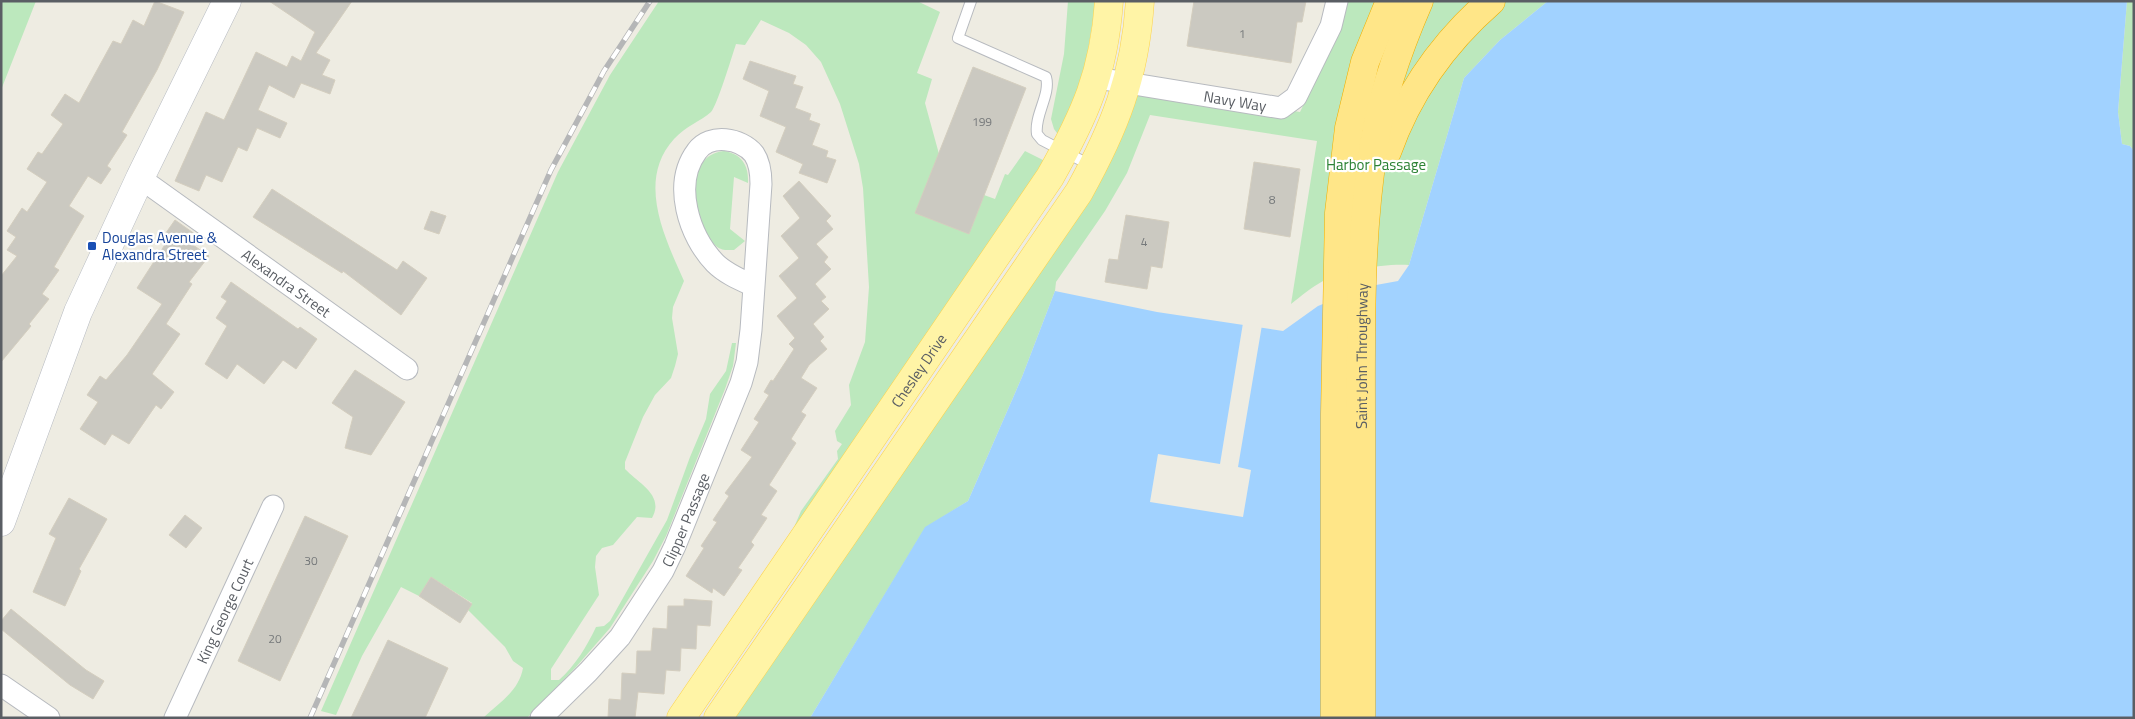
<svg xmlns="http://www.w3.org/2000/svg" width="2135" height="719" viewBox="0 0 2135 719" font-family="'Titillium Web',sans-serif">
  <rect width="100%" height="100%" fill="#eeece2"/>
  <path fill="#bce8bd" d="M1 1H36L1 90Z
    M659 1H917L940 12 917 73 932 79 925 103 939 154 984 195 995 199 1005 174 1008 175 1025 151 1047 162 792 532 801 511 838 459 837 451 842 444 837 441 835 431 851 405 849 385 865 342 869 287 863 188 859 164 840 104 821 62 806 45 789 33 761 20 745 45 736 44C732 56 717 106 711 112 701 121 686 126 674 139 636 181 665 238 684 281L673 307 672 318 678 354 675 366 671 378 655 395 643 417 625 462V469C638 483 665 495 652 518L637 517 613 545 602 548 596 556 595 567 599 595 551 669V680H559C575 666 587 646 596 627L604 626 610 621 667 520 690 457 706 419 710 394 726 371 732 343H736L733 366 725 389 666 536 653 561 610 628 576 667 527 718H483C499 703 519 691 523 668L513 661 505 647 468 610 472 603 431 577 419 596 401 587 362 656 336 715 321 711 558 172 610 75Z
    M1068 1H1096L1085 69 1060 137 1054 129 1051 119 1064 54Z
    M1346 1H1548L1500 40 1464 78 1409 265C1387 263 1342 270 1323 281 1312 287 1301 296 1291 304L1317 141 1150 115 1127 173 1105 211 1056 282 1055 291 1022 377 968 501 925 528 810 718H718L1013 290 1128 83 1300 112 1342 27Z
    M2127 1H2134V151L2130 146 2122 144 2118 112Z
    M724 151C742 154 749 166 748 183L734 177 730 229 745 241 734 250C727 250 722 251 716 246 692 226 681 155 724 151Z"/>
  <path fill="#a1d2ff" d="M1548 1H2127L2118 112 2122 144 2130 146 2134 151V718H810L925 527 968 501 1022 377 1055 291 1157 312 1283 331 1318 306 1365 287 1398 281 1409 265 1464 78 1500 40Z"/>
  <path fill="#eeece2" d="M1243 323 1262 325 1238 467 1251 470 1243 517 1150 502 1158 454 1220 464Z"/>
  <path fill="#cbc9c1" stroke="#d4cebf" d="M155 1 184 12 157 70 122 132 127 135 107 166 111 169 101 184 88 176 69 206 84 216 54 267 59 270 42 294 49 299 29 324 31 326 1 362V276L17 256 7 250 16 237 7 231 22 208 27 212 47 182 27 169 38 152 42 154 63 124 51 115 65 94 79 103 113 41 121 44 133 20 144 26Z
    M269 1H352L316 53 330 60 322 75 335 80 330 94 301 83 294 98 269 85 258 110 287 123 280 138 257 128 247 151 238 147 222 182 206 175 199 191 175 181 206 112 224 120 256 52 287 67 292 56 301 61 315 32Z
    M1194 1H1306L1302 22H1297L1291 63 1187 46Z
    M750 61 796 76 793 84 803 87 795 108 811 114 809 120 820 124 812 145 828 151 826 157 836 160 827 183 799 173 803 164 776 152 786 127 760 116 769 91 743 79Z
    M973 67 1026 88 969 234 915 213Z
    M1254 162 1300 169 1290 237 1244 229Z
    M799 181 831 216 826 221 833 229 816 244 828 257 824 262 831 269 815 284 826 297 821 301 829 309 813 324 824 337 820 341 827 349 809 365 801 378 817 388 801 412 806 415 791 439 796 443 769 485 777 491 761 515 767 518 751 542 754 545 738 568 742 570 724 596 713 588 712 593 686 576 704 548 701 546 717 522 713 520 729 496 725 493 752 457 741 450 759 422 754 419 769 395 764 392 771 380 773 381 794 349 789 344 795 338 777 316 797 298 779 276 799 258 781 236 800 218 783 196Z
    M272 189 397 270 403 261 427 278 401 315 343 271 342 273 253 217Z
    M431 211 446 216 439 234 424 229Z
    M1126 215 1169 222 1162 268 1151 266 1147 289 1105 282 1109 259 1118 260Z
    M175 220 199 237 193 245 209 256 189 282 192 284 166 324 180 334 152 374 174 392 161 409 156 405 129 444 112 434 105 445 80 429 98 402 87 395 100 376 106 380 127 355 162 304 137 288 166 243 161 240Z
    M231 282 298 329 300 327 317 339 296 369 283 360 264 384 237 364 227 379 205 364 227 326 216 318 227 301 221 297Z
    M355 370 405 402 371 455 345 448 353 417 332 403Z
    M69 498 107 519 79 569 81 571 65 606 33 592 56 538 49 534Z
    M185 515 202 528 186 548 169 535Z
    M305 516 348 536 280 681 238 661Z
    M431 577 472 604 460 623 419 596Z
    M684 599 712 601 710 626 697 625 696 649 681 648 680 671 666 670 664 694 638 692 635 718H608L609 699 621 700 622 673 636 674 637 651H651L653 628 667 629 668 606H684Z
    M11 609 86 670 104 681 93 699 70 685 1 629V621Z
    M388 640 448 668 425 718H351Z"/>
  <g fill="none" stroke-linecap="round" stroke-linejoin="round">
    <defs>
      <path id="lane" d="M971 1 958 38 1046 77C1051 95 1034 115 1037 134L1042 140 1092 166"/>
      <g id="street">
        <path id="s1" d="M1097 78 1281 108 1296 97 1331 26 1337 1"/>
        <path id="s2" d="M140 178 407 369"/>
        <path d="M1 685 49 718"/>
        <path id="s3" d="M175 718 273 506"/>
        <path id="s4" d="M541 718 588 672 620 637 663 571 675 546 741 383 747 362 751 330 761 184C761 173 760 163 754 154 741 138 710 133 697 151 672 184 689 236 715 263 726 274 741 280 754 286"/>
      </g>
      <path id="secondary" d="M1 522 78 312 140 178 227 1"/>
      <g id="primary">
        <path id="s5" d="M681 718 1050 177C1085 115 1104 73 1109 1"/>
        <path d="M718 718 1079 192C1115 127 1135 77 1140 1"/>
      </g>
      <g id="highway">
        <path d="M1387 152C1408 92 1443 43 1491 1"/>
        <path d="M1335 718V414L1339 213 1349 128 1365 62 1390 1"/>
        <path id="s6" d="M1361 718C1361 621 1361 524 1361 427 1361 333 1359 238 1374 145 1381 96 1399 47 1419 1"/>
      </g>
    </defs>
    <use href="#lane" stroke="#b7babf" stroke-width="12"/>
    <use href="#street" stroke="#b7babf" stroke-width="23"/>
    <use href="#secondary" stroke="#b7bbc2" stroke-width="29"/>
    <use href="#primary" stroke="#fdd34c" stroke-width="29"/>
    <use href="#highway" stroke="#f0af00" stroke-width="29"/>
    <use href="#lane" stroke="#fff" stroke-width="10"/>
    <use href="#street" stroke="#fff" stroke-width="21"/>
    <use href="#secondary" stroke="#fff" stroke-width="28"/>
    <use href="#primary" stroke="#fff4a6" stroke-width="28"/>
    <use href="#highway" stroke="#ffe688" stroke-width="28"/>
    <defs>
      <path id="rail" d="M310 718 551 170 604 71 650 1"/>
    </defs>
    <use href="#rail" stroke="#b5b6b7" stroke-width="5.5"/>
    <use href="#rail" stroke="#fff" stroke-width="4" stroke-dasharray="11" stroke-linecap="butt"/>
  </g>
  <rect fill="#1a4fb4" stroke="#fff" stroke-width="2" x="87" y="241" width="10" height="10" rx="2.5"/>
  <g text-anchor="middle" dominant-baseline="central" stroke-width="4.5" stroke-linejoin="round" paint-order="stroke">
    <g font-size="12" fill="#76797b">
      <text x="1242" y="33">1</text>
      <text x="982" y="121">199</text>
      <text x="1272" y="199">8</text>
      <text x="1144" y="241">4</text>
      <text x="311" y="560">30</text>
      <text x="275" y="638">20</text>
    </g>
    <g font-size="15" fill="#5a5e64" stroke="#fff">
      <text stroke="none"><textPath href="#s1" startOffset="140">Navy Way</textPath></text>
      <text stroke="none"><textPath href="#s2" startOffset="180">Alexandra Street</textPath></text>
      <text stroke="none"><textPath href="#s6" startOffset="362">Saint John Throughway</textPath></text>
      <text stroke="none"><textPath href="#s5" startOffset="421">Chesley Drive</textPath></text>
      <text stroke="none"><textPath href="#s4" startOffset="248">Clipper Passage</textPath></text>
      <text stroke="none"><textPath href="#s3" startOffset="118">King George Court</textPath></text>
    </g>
    <g font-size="15" fill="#2c8234" stroke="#fff">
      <text x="1376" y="164">Harbor Passage</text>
    </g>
    <g font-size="15" fill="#164399" stroke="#fff" text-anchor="start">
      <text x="102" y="237">Douglas Avenue &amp;<tspan x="102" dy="17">Alexandra Street</tspan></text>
    </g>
  </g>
  <rect width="2135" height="719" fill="none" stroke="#5a5e64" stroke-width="5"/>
</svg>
